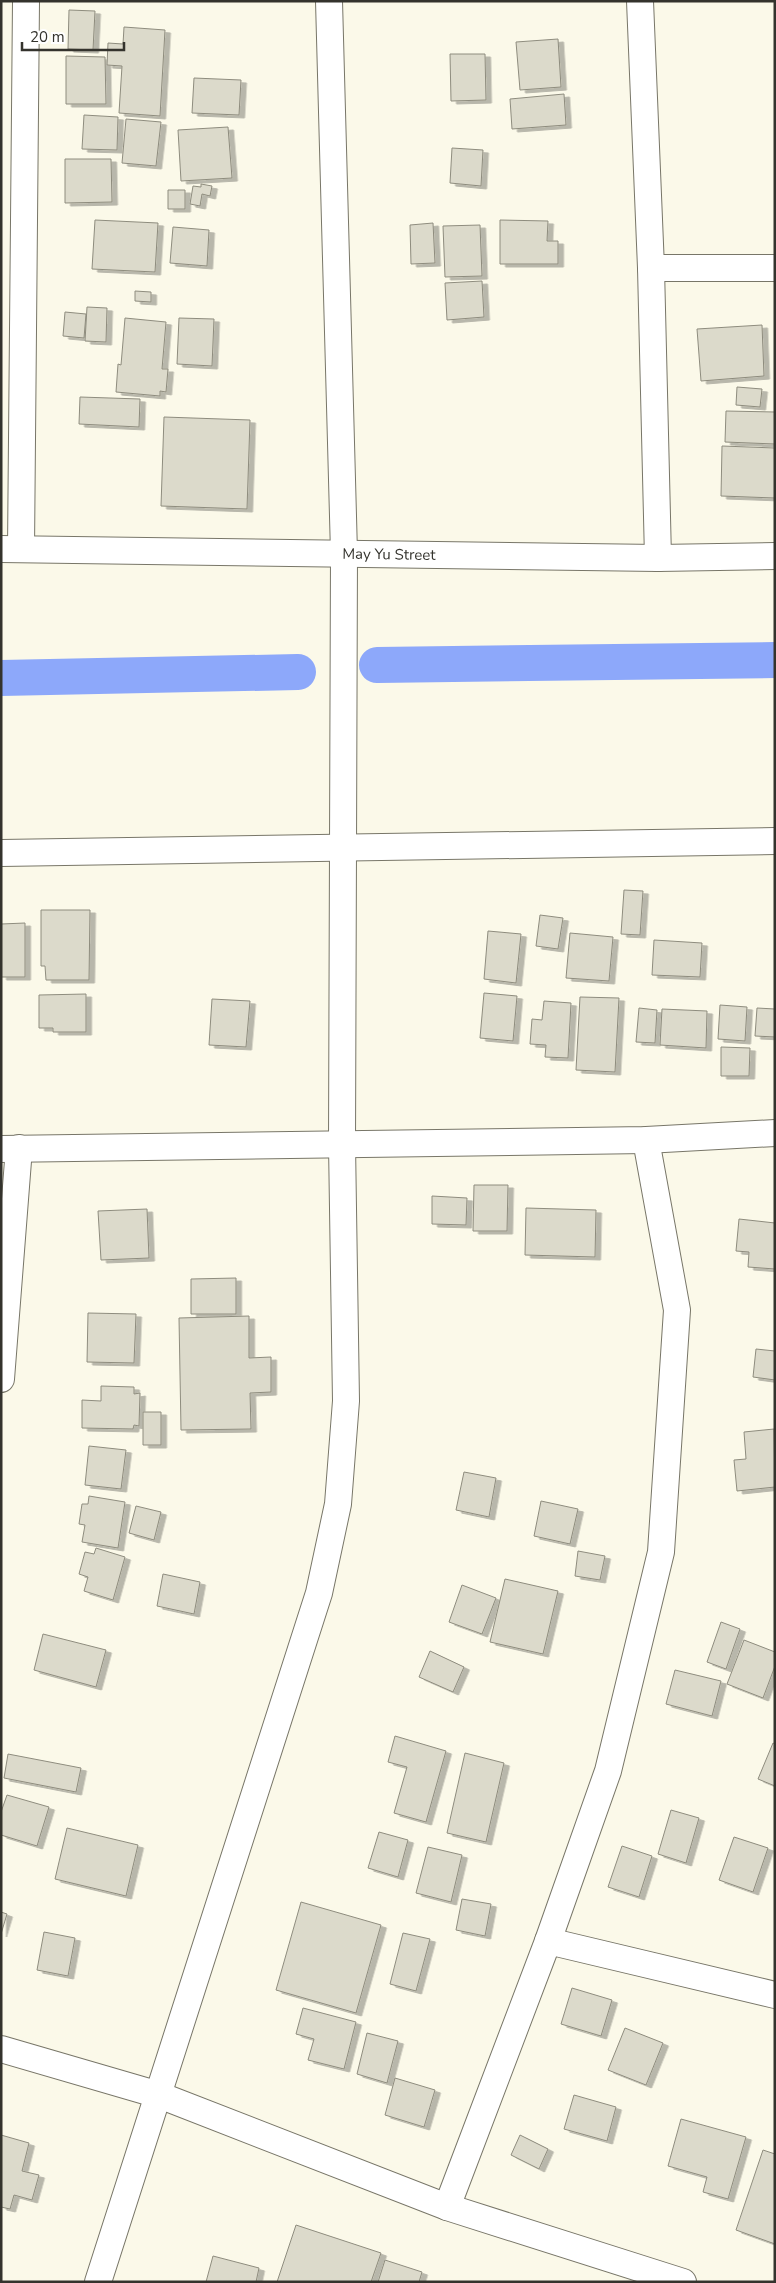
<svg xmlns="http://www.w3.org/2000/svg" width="776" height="2283" viewBox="0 0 776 2283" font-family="'Nunito Sans',sans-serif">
  <defs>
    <filter id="shadow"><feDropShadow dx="5.5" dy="3" stdDeviation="0" flood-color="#0004"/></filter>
  </defs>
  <rect width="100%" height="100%" fill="#fbf9e9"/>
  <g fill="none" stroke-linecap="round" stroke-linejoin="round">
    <path stroke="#8da8fa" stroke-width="36" d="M377 665 775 660
      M1 678 298 672"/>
  </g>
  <path fill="#dcdacb" stroke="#8e8c7e" filter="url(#shadow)" d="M69 10 95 11 93 50 68 49Z
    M124 27 165 30 160 116 119 113 122 66 107 65 108 43 123 44Z
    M558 39 561 87 520 90 516 42Z
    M450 54H485L486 100 451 101Z
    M66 56 105 57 106 104H66Z
    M194 78 241 80 239 115 192 113Z
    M564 94 566 125 512 129 510 99Z
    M84 115 118 117 117 150 82 149Z
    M126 119 161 122 156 166 122 163Z
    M228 127 232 178 181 181 178 130Z
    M452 148 483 150 481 186 450 183Z
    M65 159H111L112 202 65 203Z
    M201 184 212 186 210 196 202 194 200 206 190 204 193 186 201 187Z
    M168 190H185V209H168Z
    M95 220 158 223 155 272 92 269Z
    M500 220 548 221 547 241H558V264H500Z
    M433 223 435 263 411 264 410 225Z
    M480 225 482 276 445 277 443 226Z
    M173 227 209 230 207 266 170 263Z
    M482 281 484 317 447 320 445 283Z
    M135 291 151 292V302L135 301Z
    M87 307 107 308 106 342 85 341Z
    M65 312 86 314 84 338 63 336Z
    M125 318 166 322 162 369H168L166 392 160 391V396L116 392 118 364 121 365Z
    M179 318 214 319 212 366 177 364Z
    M762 325 764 376 701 381 697 329Z
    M737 387 762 389 760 407 736 405Z
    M80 397 140 399 139 427 79 424Z
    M726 411 775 412V444L725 442Z
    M164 417 250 420 247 509 161 506Z
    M722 446 775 448V498L721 496Z
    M624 890 643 891 640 935 621 934Z
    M41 910H90L89 980H46L45 966H41Z
    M540 915 563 918 558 949 536 946Z
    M25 923V977H1V924Z
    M488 931 521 934 516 983 484 979Z
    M570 933 613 937 609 981 566 978Z
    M654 940 702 943 700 977 652 975Z
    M484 993 517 996 513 1041 480 1038Z
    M86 994V1032H53V1028H39V995Z
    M580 997 619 998 615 1072 576 1070Z
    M212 999 250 1001 246 1047 209 1045Z
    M544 1001 571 1003 568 1058 545 1057 546 1045 530 1044 532 1019 542 1020Z
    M720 1005 747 1007 745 1041 718 1039Z
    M639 1008 657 1010 655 1043 636 1042Z
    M757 1008 775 1009V1037L755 1036Z
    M662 1009 707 1011 706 1048 660 1045Z
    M721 1047 750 1048 749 1076H721Z
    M474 1185H508L507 1231H473Z
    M432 1196 467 1198 466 1225 432 1224Z
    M526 1208 596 1210 595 1257 525 1255Z
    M147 1209 149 1258 101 1260 98 1211Z
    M739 1219 775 1223V1269L748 1267 749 1252 736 1251Z
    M236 1278V1314H191V1279Z
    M88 1313 136 1314 134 1363 87 1362Z
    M249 1316V1358L271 1357V1392L250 1393 251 1429 181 1430 179 1318Z
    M756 1349 775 1351V1380L753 1377Z
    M101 1386 134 1387V1394L140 1393 139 1426 134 1425 133 1429 82 1428V1400L101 1401Z
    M143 1412H161V1445H143Z
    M774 1429 775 1487 737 1491 734 1460 746 1459 744 1432Z
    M89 1446 126 1450 121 1489 85 1485Z
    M464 1472 496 1478 489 1517 456 1510Z
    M89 1496 125 1502 118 1548 82 1542 85 1525 79 1524 82 1504H88Z
    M541 1501 578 1509 570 1544 534 1536Z
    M136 1506 161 1512 154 1540 129 1533Z
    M96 1548 125 1557 113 1600 84 1591 88 1577 79 1574 85 1552 94 1554Z
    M578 1551 605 1556 600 1580 575 1576Z
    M163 1574 200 1582 194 1614 157 1606Z
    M505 1579 558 1591 543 1654 490 1642Z
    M462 1585 496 1598 482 1634 449 1622Z
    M721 1622 740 1629 726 1669 707 1662Z
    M43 1634 106 1650 96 1687 34 1670Z
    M744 1640 775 1652V1666L763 1698 727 1684Z
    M430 1651 464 1667 453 1692 419 1677Z
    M675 1670 721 1681 712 1716 666 1704Z
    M395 1736 446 1751 426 1822 394 1813 407 1767 388 1762Z
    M773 1743 775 1744V1786L758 1779Z
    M465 1753 504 1763 486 1842 447 1833Z
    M8 1754 81 1768 76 1792 4 1778Z
    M7 1795 49 1807 37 1846 1 1835V1812Z
    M671 1810 699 1818 686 1863 658 1854Z
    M67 1828 138 1845 126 1896 55 1879Z
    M379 1832 408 1840 398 1877 368 1868Z
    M734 1837 768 1848 753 1892 719 1880Z
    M622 1846 652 1856 639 1897 608 1887Z
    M428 1847 462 1855 451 1902 416 1893Z
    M462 1899 491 1904 485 1936 456 1930Z
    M301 1902 381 1925 356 2013 276 1990Z
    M1 1912 7 1914 1 1934Z
    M44 1932 75 1938 68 1976 37 1970Z
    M403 1933 430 1939 416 1991 390 1984Z
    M572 1988 612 2000 601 2036 561 2024Z
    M303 2008 356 2022 344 2069 308 2060 314 2039 296 2034Z
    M625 2028 663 2043 646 2085 608 2070Z
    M367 2033 398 2041 387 2083 357 2074Z
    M395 2078 435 2090 424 2127 385 2115Z
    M574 2095 616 2107 607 2141 564 2129Z
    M681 2119 746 2137 728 2199 703 2192 707 2177 668 2166Z
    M1 2135 29 2143 22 2171 39 2175 32 2200 14 2195 10 2209 1 2207Z
    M520 2135 548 2149 539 2169 511 2155Z
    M763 2150 775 2154V2244L736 2230Z
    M296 2225 381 2253 371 2282H277Z
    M213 2256 259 2268 256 2282H206Z
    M385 2260 422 2272 419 2282H378Z"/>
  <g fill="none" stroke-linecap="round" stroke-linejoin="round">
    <defs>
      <g id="street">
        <path d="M640 1 651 268 658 558"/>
        <path d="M651 268H775"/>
        <path id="s1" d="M1 549 658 558 775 556"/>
        <path d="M21 549 26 1"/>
        <path d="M1 853 775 841"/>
        <path d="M1 1149 646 1140 775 1133"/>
        <path d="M1 1379 19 1148"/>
        <path d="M548 1941 775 1995"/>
        <path d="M1 2049 159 2095 447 2207 683 2282"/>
        <path d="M447 2207 548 1941 608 1771 661 1552 677 1310 646 1140"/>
        <path d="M98 2282 319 1593 338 1504 346 1401 342 1144 344 553 329 1"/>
      </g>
    </defs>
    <use href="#street" stroke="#787668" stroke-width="28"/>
    <use href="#street" stroke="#fff" stroke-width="26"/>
  </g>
  <g text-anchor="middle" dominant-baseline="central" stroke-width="4" stroke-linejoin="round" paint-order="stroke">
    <g font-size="15" fill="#34332d" stroke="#fff">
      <text stroke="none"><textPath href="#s1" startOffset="388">May Yu Street</textPath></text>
    </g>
  </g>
  <rect width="776" height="2283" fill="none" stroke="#34332d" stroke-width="5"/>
  <path d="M22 42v8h102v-8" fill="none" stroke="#34332d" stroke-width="2.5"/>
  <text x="30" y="42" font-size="15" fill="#34332d" stroke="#ffffff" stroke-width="4" paint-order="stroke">20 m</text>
</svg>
